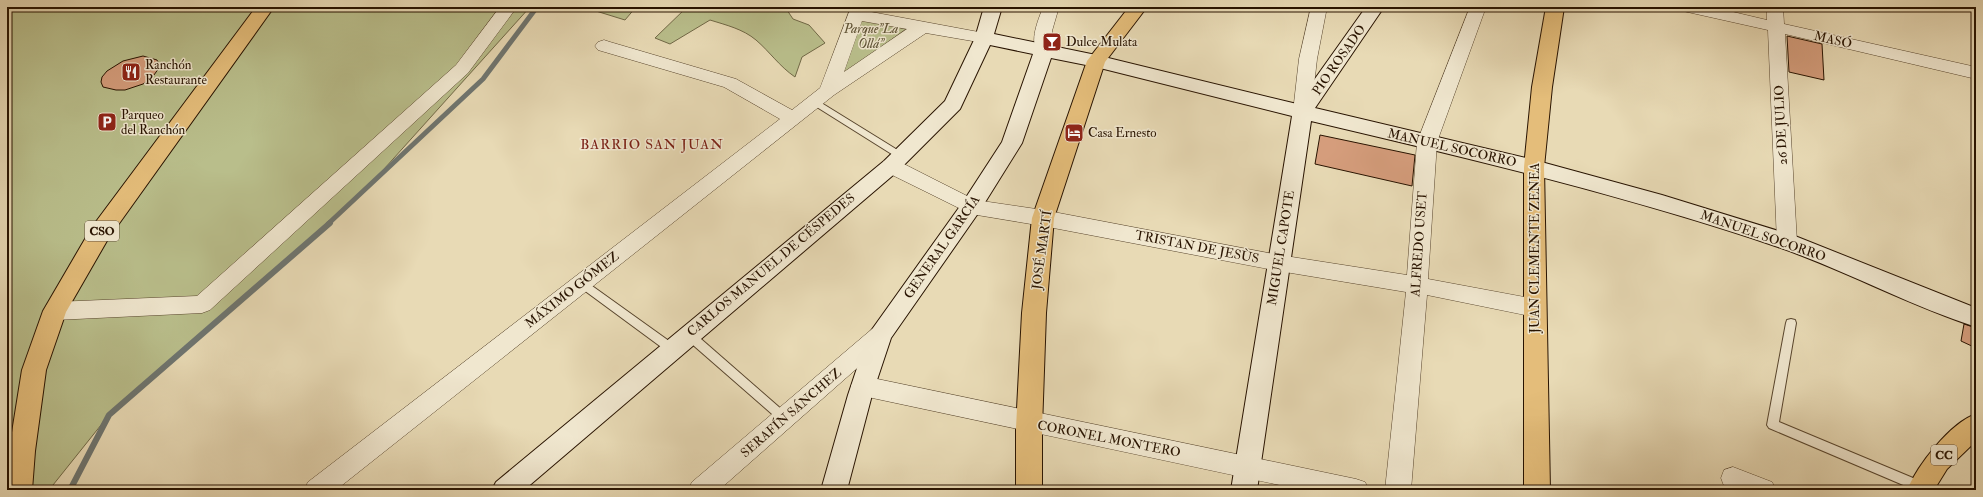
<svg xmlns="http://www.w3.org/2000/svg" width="1983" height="497" viewBox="0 0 1983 497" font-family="'IM FELL Double Pica',serif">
  <rect width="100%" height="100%" fill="#e8dab5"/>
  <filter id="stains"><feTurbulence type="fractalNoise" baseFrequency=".005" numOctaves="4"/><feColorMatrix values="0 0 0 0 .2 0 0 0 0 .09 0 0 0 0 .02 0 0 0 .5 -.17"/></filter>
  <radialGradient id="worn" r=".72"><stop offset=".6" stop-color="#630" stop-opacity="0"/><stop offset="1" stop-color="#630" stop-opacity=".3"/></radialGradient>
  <path fill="#b9be8b" stroke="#706846" d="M7 7H530L357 199 109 415 49 490H7Z
    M583 7H636L625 20Z
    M687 7H785L793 19 809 25 825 43 802 57 795 77C779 66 770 52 756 40 743 29 726 25 710 20L670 44 655 38Z
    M862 19 906 29 842 76Z"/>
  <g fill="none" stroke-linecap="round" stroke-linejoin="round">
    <path stroke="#6e7570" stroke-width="5" d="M328 224 483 79 537 7"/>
    <path stroke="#6e7570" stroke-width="6" d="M70 490 109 415 330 223"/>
  </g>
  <path fill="#d59d7c" stroke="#281300" d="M1787 36 1822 44 1824 80 1789 72Z
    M143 56 157 60 159 64V68L151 79 143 84 125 90H116L103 87 101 82 102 77 107 71 123 61Z
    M1320 135 1415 155 1412 186 1315 164Z
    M1964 324 1976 328V348L1961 341Z"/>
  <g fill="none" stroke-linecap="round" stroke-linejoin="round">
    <defs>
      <path id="lane" d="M815 99 904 154 906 156 904 158H898L812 104 811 102 812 100Z
        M581 278 676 346 677 349 676 352 672 353 668 352 577 285 576 282 577 279Z
        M1791 319 1795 320 1796 323 1779 422 1925 483 1927 487 1926 490H1915L1769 428 1767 425 1786 323 1787 320Z
        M689 331 693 332 788 415 790 418 788 421 784 423 780 421 685 338 684 335 685 332Z"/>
      <path id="street" d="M500 7H517L468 73 210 310 202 313 55 320 47 317 44 311 47 305 55 302 197 296 456 65Z
        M851 7H867L866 11 984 33 990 34 993 38 990 42 984 43 926 33 834 95 336 490H304L308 482 780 119 724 87 598 50 595 46 598 42 604 40 610 42 736 79 792 110 820 88ZM862 21 907 29 844 72Z
        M1043 7H1059L1052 31 1053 50 1050 54 1044 56 1038 54C1029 40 1038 21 1043 7Z
        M1311 7H1327L1317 59 1311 112 1309 116 1302 118 1295 116 1293 112 1299 59Z
        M1470 7H1486L1437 142 1428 279 1535 299 1543 302 1546 308 1543 314 1535 317 1427 295 1411 490H1385L1406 292 1279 271 1043 226 971 214 884 171 881 166 884 161 891 159 898 161 975 200 1043 210 1279 255 1407 275 1417 142Z
        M1681 7H1712L1767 20V7H1783L1784 24 1976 67V79L1785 34 1797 242 1794 248 1787 250 1780 248 1777 242 1768 30 1683 11Z
        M880 326 888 329 891 335 888 341 719 490H688L692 482 872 329Z
        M863 376 1356 479 1365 482 1369 490H1303L863 396 855 393 851 386 855 379Z
        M1733 467 1772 482 1776 490H1734L1724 486 1721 478 1724 470Z"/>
      <path id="secondary" d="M984 7H1002L994 34 1096 55 1297 104 1366 7H1384L1315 108 1534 160 1662 195 1795 236 1976 308V327C1908 305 1845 270 1778 247 1625 195 1468 158 1311 121L1257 490H1231L1292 116 1096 67 1051 58 1022 143 979 212 891 338 872 395 847 490H821L848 395 868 335 963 202 1002 142 1033 54 990 45 960 109 898 171 524 490H492L496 482 884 161 945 101 975 38Z"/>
      <path id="primary" d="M256 7H274L108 239 66 312 46 370 35 451 32 490H7L9 451 22 370 43 311 92 227Z
        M1129 7H1147L1105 62 1054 218 1046 313 1042 428V490H1016V428L1022 313 1032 218 1087 61Z
        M1546 7H1564L1552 87 1544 167 1550 490H1524V167L1532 87Z"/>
      <path id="highway" d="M1976 414V441L1947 469 1934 490H1907C1918 465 1950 423 1976 414Z"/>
    </defs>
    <use href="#lane" stroke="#58452d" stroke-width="2"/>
    <use href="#street" stroke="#58452d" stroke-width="1"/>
    <use href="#secondary" stroke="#281300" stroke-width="2"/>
    <use href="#primary" stroke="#281300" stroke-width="2"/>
    <use href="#highway" stroke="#281300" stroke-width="2"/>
    <use href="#lane" fill="#f0e7cf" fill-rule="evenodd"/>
    <use href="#street" fill="#f0e7cf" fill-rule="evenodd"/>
    <use href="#secondary" fill="#f0e7cf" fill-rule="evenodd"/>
    <use href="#primary" fill="#e4bd7a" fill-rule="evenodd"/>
    <use href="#highway" fill="#e4bd7a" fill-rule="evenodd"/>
  </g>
  <defs>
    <symbol id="bar-square" viewBox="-11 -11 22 22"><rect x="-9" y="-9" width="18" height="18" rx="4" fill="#8f2418" stroke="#f0e7cf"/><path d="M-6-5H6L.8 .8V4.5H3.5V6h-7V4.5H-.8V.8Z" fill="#fff"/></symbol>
    <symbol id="restaurant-square" viewBox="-11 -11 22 22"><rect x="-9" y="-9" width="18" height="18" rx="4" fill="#8f2418" stroke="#f0e7cf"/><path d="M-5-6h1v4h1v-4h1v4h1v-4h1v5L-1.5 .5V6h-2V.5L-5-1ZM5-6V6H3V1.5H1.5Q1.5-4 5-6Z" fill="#fff"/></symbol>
    <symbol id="parking-square" viewBox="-11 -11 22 22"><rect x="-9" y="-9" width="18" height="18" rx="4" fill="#8f2418" stroke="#f0e7cf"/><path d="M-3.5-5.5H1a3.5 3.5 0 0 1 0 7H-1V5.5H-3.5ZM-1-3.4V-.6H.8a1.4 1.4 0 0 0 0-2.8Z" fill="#fff"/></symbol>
    <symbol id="hotel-square" viewBox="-11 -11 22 22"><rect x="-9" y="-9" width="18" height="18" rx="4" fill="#8f2418" stroke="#f0e7cf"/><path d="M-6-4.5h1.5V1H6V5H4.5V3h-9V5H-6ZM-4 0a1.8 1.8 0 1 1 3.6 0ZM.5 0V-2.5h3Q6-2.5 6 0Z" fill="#fff"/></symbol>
  </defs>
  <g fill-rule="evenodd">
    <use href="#bar-square" x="1041" y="31" width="22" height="22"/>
    <use href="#restaurant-square" x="120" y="61" width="22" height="22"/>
    <use href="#parking-square" x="96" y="111" width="22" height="22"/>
    <use href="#hotel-square" x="1063" y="122" width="22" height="22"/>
  </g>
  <g text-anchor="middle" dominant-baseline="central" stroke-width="3" stroke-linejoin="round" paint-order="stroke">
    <g fill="#f0e7cf" stroke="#64533e" stroke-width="1">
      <rect x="85" y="221" width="34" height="20" rx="3"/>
      <rect x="1931" y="445" width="26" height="20" rx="3"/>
    </g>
    <g font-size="12" font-weight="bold" fill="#281300">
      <text x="102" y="231">CSO</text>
      <text x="1944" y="455">CC</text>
    </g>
    <g font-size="13" font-style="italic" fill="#5b4f31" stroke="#f0e7cf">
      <text x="871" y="29">Parque"La<tspan x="871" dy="15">Ollá"</tspan></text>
    </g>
    <g font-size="13" fill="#281300" stroke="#f0e7cf">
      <text transform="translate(1833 40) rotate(13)">MASÓ</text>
      <text transform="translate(1339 60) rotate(-55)">PIO ROSADO</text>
      <text transform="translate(1781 125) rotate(-93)">26 DE JULIO</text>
      <text transform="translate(1452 148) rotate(13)">MANUEL SOCORRO</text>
      <text transform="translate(1763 236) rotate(19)">MANUEL SOCORRO</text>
      <text transform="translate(1419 244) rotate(-86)">ALFREDO USET</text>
      <text transform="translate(942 247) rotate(-55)">GENERAL GARCÍA</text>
      <text transform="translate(1197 247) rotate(11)">TRISTAN DE JESÙS</text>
      <text transform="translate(1281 248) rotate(-81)">MIGUEL CAPOTE</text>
      <text transform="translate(1535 248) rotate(-90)">JUAN CLEMENTE ZENEA</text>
      <text transform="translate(1042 250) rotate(-82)">JOSÉ MARTÍ</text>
      <text transform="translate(771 265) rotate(-40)">CARLOS MANUEL DE CÉSPEDES</text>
      <text transform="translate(572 290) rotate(-38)">MÁXIMO GÓMEZ</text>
      <text transform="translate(791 413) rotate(-41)">SERAFÍN SÁNCHEZ</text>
      <text transform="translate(1109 439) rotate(11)">CORONEL MONTERO</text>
    </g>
    <g font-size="13" fill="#281300" stroke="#f0e7cf" text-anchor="start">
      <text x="1066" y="42">Dulce Mulata</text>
      <text x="145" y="65">Ranchón<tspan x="145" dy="15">Restaurante</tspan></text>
      <text x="121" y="115">Parqueo<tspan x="121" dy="15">del Ranchón</tspan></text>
      <text x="1088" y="133">Casa Ernesto</text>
    </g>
    <g font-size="14" letter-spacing="1" fill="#7a1f14" stroke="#f0e7cf">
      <text x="652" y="144">BARRIO SAN JUAN</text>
    </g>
  </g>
  <rect width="1983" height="497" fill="none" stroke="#e8dab5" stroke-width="24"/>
  <rect x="8" y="8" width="1967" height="481" fill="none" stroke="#281300" stroke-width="2"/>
  <rect x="12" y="12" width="1959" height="473" fill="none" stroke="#281300"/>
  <rect width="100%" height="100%" filter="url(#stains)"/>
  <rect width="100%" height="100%" fill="url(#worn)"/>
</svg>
